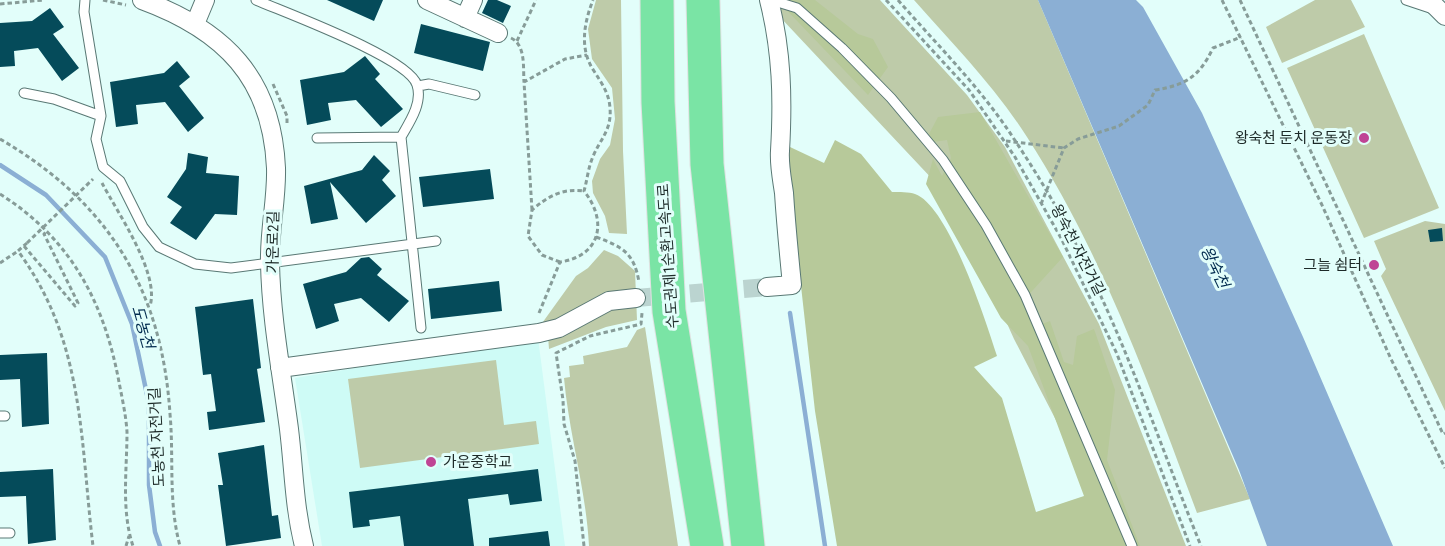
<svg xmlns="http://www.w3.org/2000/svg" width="1445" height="546" viewBox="0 0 1445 546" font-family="'Roboto Condensed','Noto Sans KR',sans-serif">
  <rect width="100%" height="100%" fill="#e2fefa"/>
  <path fill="#cefbf6" d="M538 338 565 546H322L295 378Z"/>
  <path fill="#becba9" d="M596 0H621L623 151 627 234 609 233 605 216 593 193 592 181 600 159 610 145 615 119 612 88 592 59 588 29Z
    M764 0H880L967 95 1005 147 1099 324 1186 546H1121L1014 339 951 199Z
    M914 0H1038L1250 499 1197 513C1149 384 1102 253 1027 137 995 87 953 44 914 0Z
    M1315 0H1351L1365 27 1282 63 1266 27Z
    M1364 34 1439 208 1364 238 1287 68Z
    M1425 221 1445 224V411L1381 276 1386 269 1374 241Z
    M604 250 618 256 635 271 637 320 606 327 549 349 548 336 627 292 596 297 554 323 540 326 576 276 588 268Z
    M645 327 678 546H589C586 489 569 435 564 378L570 377 569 366 584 364 583 356 627 347 637 330Z
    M496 360 504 425 536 421 539 444 360 468 348 379Z"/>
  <path fill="#b7c99a" d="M777 0H815L858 34 873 39 888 67 868 95Z
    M980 112 1063 257 1023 301 1034 327 1050 321 1064 362 1073 365 1077 336 1094 329 1115 390 1107 460 1140 546H837L815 411 787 161 790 147 824 163 835 140 861 154 892 192C899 192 909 192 915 194 949 206 986 322 997 356L974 367 1002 398 1036 512 1084 496 1028 346 1001 318 926 184 933 159 942 176 951 158 947 140 933 142 929 134 938 117Z"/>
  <path fill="#8bafd4" d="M1038 0H1136L1143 7 1202 113 1303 337 1393 546H1267L1239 470Z"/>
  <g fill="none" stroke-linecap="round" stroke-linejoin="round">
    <path stroke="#8bafd4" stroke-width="4.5" d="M0 165 46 195 105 257 132 324 149 404V485L155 532 160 546
      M790 313 825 546"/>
  </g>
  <path fill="#054b5a" d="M327 0H383L374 21Z
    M488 0H497L511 6 503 23 482 13Z
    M50 8 64 27 53 34 79 68 62 81 38 48 14 51 15 66 0 67V23L32 21Z
    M421 24 490 42 483 71 414 53Z
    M365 56 380 74 375 79 403 109 381 127 356 100 328 103 331 120 307 125 300 80 344 72Z
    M177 61 190 77 179 86 204 118 188 132 165 102 136 105 138 124 116 127 110 82 164 73Z
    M188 153 208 157 206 173 239 176 237 215 215 214 196 240 170 223 182 207 167 197 186 169Z
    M374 155 390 171 382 180 396 196 366 223 330 182 338 219 311 224 304 186 362 170Z
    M490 169 494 199 423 207 419 177Z
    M1442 228 1443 241 1430 242 1428 230Z
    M369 257 382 269 377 275 409 301 389 322 361 298 334 304 339 321 316 329 303 284 346 272 361 258Z
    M499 281 502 311 431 319 428 289Z
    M253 299 261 368 257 369 265 422 209 430 207 412 216 411 211 374 203 375 195 307Z
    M47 353 49 424 22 427 20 379 0 380V355Z
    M264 445 272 516 278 515 281 538 226 546 218 485H223L218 453Z
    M53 469 56 540 28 544 26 496 0 497V472Z
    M538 469 542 501 510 505 508 494 468 499 474 546H404L400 516 369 520 370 526 353 528 349 492Z
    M548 531 550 546H489V538Z"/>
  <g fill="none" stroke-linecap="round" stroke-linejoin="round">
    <path stroke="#bbd4d0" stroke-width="18" stroke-dasharray="18 9" stroke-linecap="butt" d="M636 298 767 287"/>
    <defs>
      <path id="lane" d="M85 0 84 12 101 116 96 139 103 167 120 181 143 227 159 247 195 264 231 268 436 241
        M256 0C286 13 409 58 417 85 423 103 409 123 401 137L421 328
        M771 0 797 8 842 48 891 98 943 160 986 225 1025 295 1132 546
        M1406 0 1433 9
        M418 86 429 84 475 95
        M24 93 54 99 101 116
        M317 138 401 137
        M0 416H5
        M0 533H10"/>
      <path id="street" d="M142 0C224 30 272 78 276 168 277 199 269 231 270 263 271 318 282 375 289 429 294 470 294 506 304 546
        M427 0 498 33
        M1429 0 1445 16
        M465 18 473 0
        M195 24 205 0
        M767 287 792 285C789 255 786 224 784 193 782 179 779 165 780 151 783 99 782 52 769 0
        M280 368 539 333 559 328 609 301 636 298"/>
      <path id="highway" d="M657 0 658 102 669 311 707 546
        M703 0 707 164 748 546"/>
    </defs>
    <use href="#lane" stroke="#597874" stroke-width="11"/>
    <use href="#street" stroke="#597874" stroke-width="20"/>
    <use href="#highway" stroke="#dfe1e1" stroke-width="35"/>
    <path stroke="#879c98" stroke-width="3" stroke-dasharray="4.5 3" stroke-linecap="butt" d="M103 0 126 5
      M886 0 969 90 1015 157 1061 238 1117 354 1190 546
      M898 0C938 46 981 88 1014 139 1042 181 1069 227 1090 273 1133 362 1164 455 1201 546
      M1222 0 1322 205 1391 359 1445 468
      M1240 0 1443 434 1445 433
      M0 4 44 0
      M511 38C526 45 523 68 524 82
      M517 41 536 0
      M273 84 287 116V125
      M0 139C108 202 162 289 170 414 174 459 168 502 180 546
      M1006 141 1064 148
      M102 183C117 212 160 273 150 306
      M0 194C71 239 104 302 119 382 122 398 126 415 127 432 127 470 121 510 133 546
      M1041 204 1064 148 1078 139 1119 126 1148 105 1155 90C1186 85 1199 77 1213 48L1241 37
      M532 210 524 82 565 59 587 55
      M596 237C623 247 634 253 639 282
      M27 243 18 251C85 342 80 440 93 546
      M24 246 75 306 78 303 44 234 46 232
      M560 262 542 255 528 236 532 210C548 196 563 188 584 191
      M0 263 18 251
      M539 313 560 262C601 256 608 221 584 191 587 181 588 169 592 159 599 140 612 131 610 108 609 93 602 84 594 71 579 49 584 23 593 0
      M126 546 129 536
      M584 546 575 461 564 424 563 400 556 353 590 336 641 324 642 313"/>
    <use href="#lane" stroke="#fff" stroke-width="9"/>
    <use href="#street" stroke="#fff" stroke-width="18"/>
    <use href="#highway" stroke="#7ae4a5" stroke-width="33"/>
    <path stroke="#879c98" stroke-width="3" stroke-dasharray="4.5 3" stroke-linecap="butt" d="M27 243 93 179"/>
  </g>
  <g fill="#bf4495" stroke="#e2fefa" stroke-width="2">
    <circle cx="1364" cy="138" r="6"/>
    <circle cx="1374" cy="265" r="6"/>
    <circle cx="431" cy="462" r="6"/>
  </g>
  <g text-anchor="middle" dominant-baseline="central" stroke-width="6" stroke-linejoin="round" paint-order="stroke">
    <g font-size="15" fill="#1d2a28" stroke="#e2fefa" text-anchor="end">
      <text x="1352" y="138">왕숙천 둔치 운동장</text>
      <text x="1362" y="265">그늘 쉼터</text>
      <text x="443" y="462" text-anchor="start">가운중학교</text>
    </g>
    <g font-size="15" fill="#1d2a28" stroke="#e2fefa">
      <text transform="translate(273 242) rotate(-89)">가운로2길</text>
      <text transform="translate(1078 250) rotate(63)">왕숙천 자전거길</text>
      <text transform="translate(668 256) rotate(-94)">수도권제1순환고속도로</text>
      <text transform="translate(157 437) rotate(-93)">도농천 자전거길</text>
    </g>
    <g font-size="16" font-style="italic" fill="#042d50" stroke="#e2fefa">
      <text transform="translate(1215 267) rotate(64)">왕숙천</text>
      <text transform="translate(143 327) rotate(74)">도농천</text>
    </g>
  </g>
</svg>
